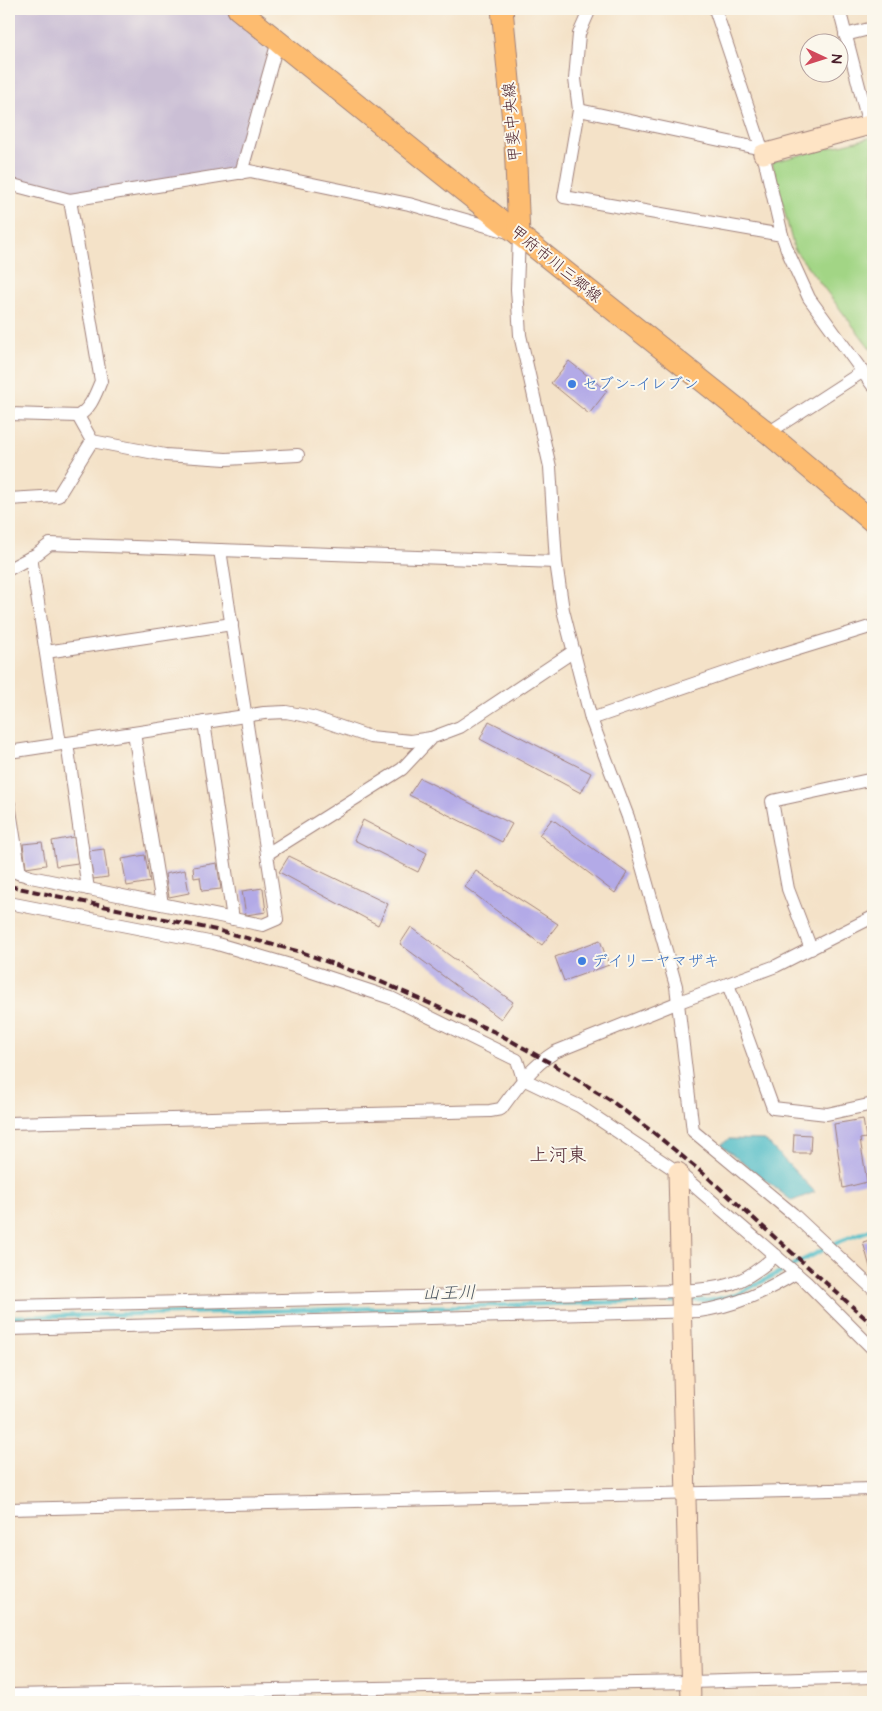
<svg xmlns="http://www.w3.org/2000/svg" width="882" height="1711" font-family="'Architects Daughter','Klee One',sans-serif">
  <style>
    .industrial { fill: #cbbfd5 }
    .green { fill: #a2d585; stroke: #767a58 }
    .water { fill: #4dbbc6; stroke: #4c6d78 }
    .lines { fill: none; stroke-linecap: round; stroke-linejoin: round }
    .stream { stroke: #4dbbc6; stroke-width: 4.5 }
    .building { fill: #b3aae7 }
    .street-casing { stroke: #9f807a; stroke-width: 14 }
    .secondary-casing { stroke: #9f807a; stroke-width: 21 }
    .primary-casing { stroke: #9f807a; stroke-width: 23 }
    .street { stroke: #fff; stroke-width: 12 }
    .secondary { stroke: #fee4c5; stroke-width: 19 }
    .primary { stroke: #fdbc6f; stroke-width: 21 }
    .rail { stroke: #4a1f2b; stroke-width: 4; stroke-dasharray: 8 4; stroke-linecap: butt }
    .shop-dot { fill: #3f7fe0; stroke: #fbf7ec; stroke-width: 2 }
    .labels { text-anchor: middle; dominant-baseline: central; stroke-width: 4; stroke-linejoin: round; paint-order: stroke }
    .street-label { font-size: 16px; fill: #4a1f2b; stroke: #fbf7ec }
    .shop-label { font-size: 16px; fill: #366cbe; stroke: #fbf7ec; text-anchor: start }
    .water-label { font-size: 18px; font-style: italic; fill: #4b5661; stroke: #fbf7ec }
    .quarter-label { font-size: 19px; fill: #4a1f2b; stroke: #fbf7ec }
  </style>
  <rect width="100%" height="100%" fill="#fbf7ec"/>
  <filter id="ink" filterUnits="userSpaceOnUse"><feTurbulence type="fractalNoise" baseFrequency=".02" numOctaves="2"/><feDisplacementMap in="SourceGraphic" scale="10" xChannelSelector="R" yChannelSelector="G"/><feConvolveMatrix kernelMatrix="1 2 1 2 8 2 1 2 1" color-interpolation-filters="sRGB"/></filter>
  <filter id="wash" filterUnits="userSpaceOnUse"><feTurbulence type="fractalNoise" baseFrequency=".0096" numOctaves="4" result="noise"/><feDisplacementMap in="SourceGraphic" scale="20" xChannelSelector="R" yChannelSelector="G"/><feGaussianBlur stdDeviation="1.12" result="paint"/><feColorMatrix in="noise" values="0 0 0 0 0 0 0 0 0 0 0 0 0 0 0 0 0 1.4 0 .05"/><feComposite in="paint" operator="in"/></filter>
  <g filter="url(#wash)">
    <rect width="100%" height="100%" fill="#f4e2c8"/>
    <polygon class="industrial" points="9,9 238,9 278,41 241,173 70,200 9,184"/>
    <polygon class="green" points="873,137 873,352 794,249 772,162"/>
    <polygon class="water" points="729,1139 765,1140 815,1192 792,1201 721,1145"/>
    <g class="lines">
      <g class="stream">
        <polyline points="686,1301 712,1300 736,1295 840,1241 873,1229"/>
        <polyline points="9,1317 675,1301"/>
      </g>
    </g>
    <g id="blocks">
      <g class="building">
        <polygon points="569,361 607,391 589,414 551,383"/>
        <polygon points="489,721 591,773 581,793 480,739"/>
        <polygon points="420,778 512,824 502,842 409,795"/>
        <polygon points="552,819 627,873 615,893 539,835"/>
        <polygon points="363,820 427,853 418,872 354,840"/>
        <polygon points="74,837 78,863 56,866 52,841"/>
        <polygon points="42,842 46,865 26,868 23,844"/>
        <polygon points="104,849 108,877 93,879 89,851"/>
        <polygon points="145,855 150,882 127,886 122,859"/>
        <polygon points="289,856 388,904 378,925 279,872"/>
        <polygon points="217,863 221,889 202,891 200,877 194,878 193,867"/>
        <polygon points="185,870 189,893 169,897 165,874"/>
        <polygon points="476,871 558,924 542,945 465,887"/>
        <polygon points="263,888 266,912 246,915 242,891"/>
        <polygon points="411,927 513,1002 501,1019 400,944"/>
        <polygon points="600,940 609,965 564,981 555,957"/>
        <polygon points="863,1119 866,1138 860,1139 867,1182 843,1188 834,1124"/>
        <polygon points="794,1134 811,1135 810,1153 793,1153"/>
        <polygon points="873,1239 873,1278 863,1242"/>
      </g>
    </g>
  </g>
  <g filter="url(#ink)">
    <use href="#blocks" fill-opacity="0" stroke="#9f807a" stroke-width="1"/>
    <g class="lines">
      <g class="street-casing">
        <g id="street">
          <polyline points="590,9 579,34 575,79 579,110 564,197 782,235"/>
          <polyline points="715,9 762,149 782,235 788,252 809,298 873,386"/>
          <polyline points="839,9 869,125"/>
          <polyline points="845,35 873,28"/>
          <polyline points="579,110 762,149"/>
          <polyline points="241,173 278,41"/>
          <polyline points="9,184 70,200 250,171 409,204 519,235 517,289 520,335 550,467 556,562 563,610 591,719 628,817 676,986 693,1131 793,1214 873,1289"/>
          <path d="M9,414l69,2c13,-8 17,-21 23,-35l-31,-181"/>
          <polyline points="78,416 92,441"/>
          <polyline points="768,433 862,372"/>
          <polyline points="9,499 58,496 92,441 165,455 226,459 298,455"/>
          <polyline points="31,557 60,744"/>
          <polyline points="9,569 37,554 50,544 556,562"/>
          <polyline points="46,652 232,624"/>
          <polyline points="591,719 769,658 873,626"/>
          <polyline points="204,722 233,919"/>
          <polyline points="134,733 162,904"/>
          <polyline points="67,743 88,889"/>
          <polyline points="9,752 264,713 286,712 312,717 370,737 411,741 431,738 460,727 574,651"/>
          <polyline points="9,804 20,874"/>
          <polyline points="267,854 402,769 431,738"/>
          <polyline points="9,870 31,877 263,925 277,919 220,550"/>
          <polyline points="9,903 214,943 297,967 391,998 517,1060 523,1079 579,1106 678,1172 806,1282 873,1349"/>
          <polyline points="811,949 788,889 772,801 873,779"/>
          <polyline points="728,984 773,1108 827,1114 873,1104"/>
          <path d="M9,1123l481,-12 11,-2c16,-22 31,-43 54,-57l124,-50 97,-36 97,-49"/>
          <path d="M9,1306l672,-15c44,-3 61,-5 95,-36"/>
          <path d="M9,1329l690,-18c36,-5 66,-19 97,-38"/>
          <polyline points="9,1509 873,1489"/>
          <polyline points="9,1695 691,1682 873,1677"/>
        </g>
      </g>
      <g class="secondary-casing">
        <g id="secondary">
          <polyline points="763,154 873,124"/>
          <polyline points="678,1172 691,1702"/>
        </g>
      </g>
      <g class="primary-casing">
        <g id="primary">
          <polyline points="238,9 440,172 768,433 873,522"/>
          <polyline points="502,9 515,142 519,235"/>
        </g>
      </g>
      <use href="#street" class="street"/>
      <use href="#secondary" class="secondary"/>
      <use href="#primary" class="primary"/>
      <polyline class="rail" points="9,886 216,930 301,952 379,981 497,1033 554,1065 610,1100 654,1133 705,1175 873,1325"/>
    </g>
  </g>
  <g class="shop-dot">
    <circle cx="572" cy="384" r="5"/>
    <circle cx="582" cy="961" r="5"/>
  </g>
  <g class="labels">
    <g class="street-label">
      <text transform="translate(512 122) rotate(-95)">甲斐中央線</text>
      <text transform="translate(556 264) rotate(39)">甲府市川三郷線</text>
    </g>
    <g class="shop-label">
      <text x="582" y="384">セブン-イレブン</text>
      <text x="592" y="961">デイリーヤマザキ</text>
    </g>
    <g class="water-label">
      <text transform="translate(449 1293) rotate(-1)">山王川</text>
    </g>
    <g class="quarter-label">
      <text x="558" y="1155">上河東</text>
    </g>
  </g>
  <rect width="882" height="1711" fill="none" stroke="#fbf7ec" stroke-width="30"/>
  <g transform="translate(824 58) rotate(94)"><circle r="24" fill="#fbf7ec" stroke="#b4a19f"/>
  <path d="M0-4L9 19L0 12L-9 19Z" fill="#d1495b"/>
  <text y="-8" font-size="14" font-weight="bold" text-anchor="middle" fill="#4a1f2b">N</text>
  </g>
</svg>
